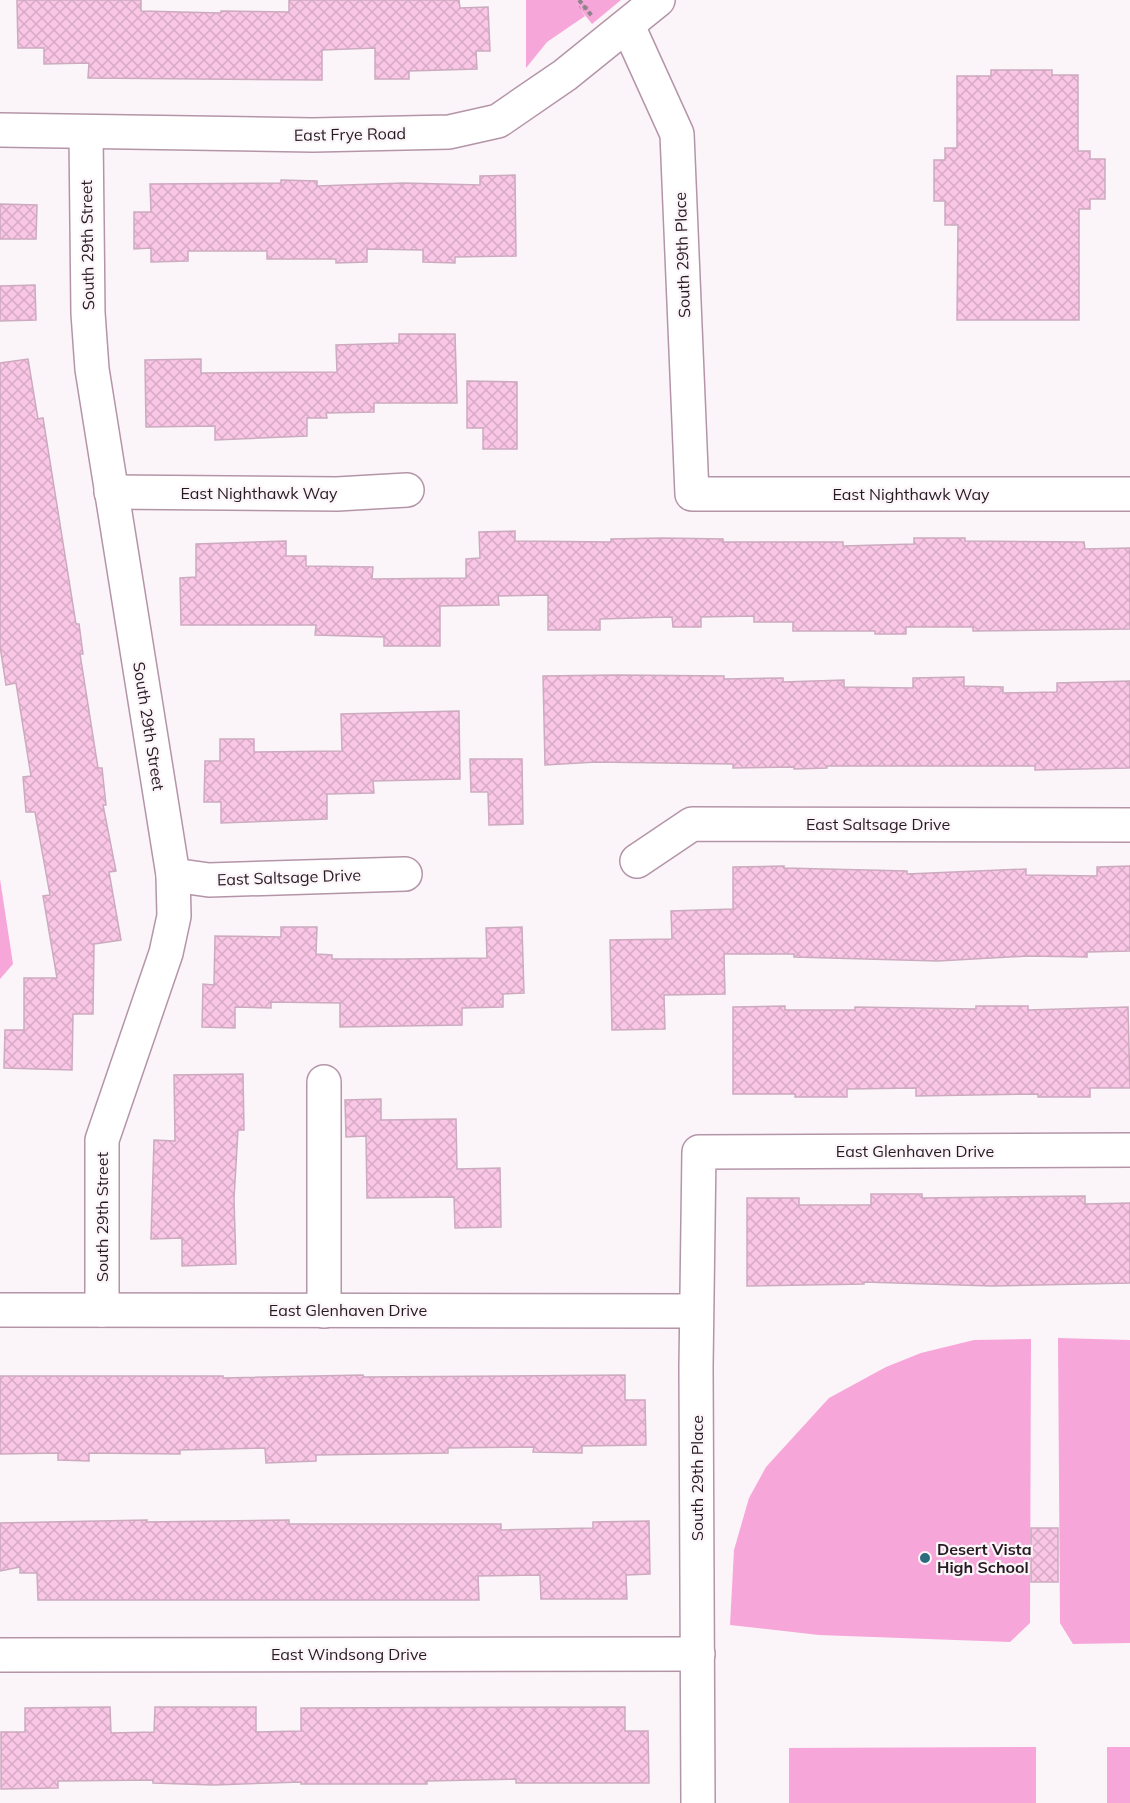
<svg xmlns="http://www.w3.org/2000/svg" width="1130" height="1803" font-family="Mulish,sans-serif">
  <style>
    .grass { fill: #f7a6d9 }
    .park { fill: url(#park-tufts) }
    .building { fill: url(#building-cross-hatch); stroke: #ccabbf; stroke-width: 1.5 }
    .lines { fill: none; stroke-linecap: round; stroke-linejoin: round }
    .minor-casing { stroke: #b495a8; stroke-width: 36 }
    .path { stroke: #8d8489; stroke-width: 4; stroke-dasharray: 4.5 3; stroke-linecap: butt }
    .minor { stroke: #fff; stroke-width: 33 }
    .poi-dot { fill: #2b6c7f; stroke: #fbf4f8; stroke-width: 2 }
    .labels { text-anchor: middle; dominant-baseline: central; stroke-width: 4.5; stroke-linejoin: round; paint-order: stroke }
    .street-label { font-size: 16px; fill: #261a21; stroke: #fbf4f8 }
    .poi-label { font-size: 16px; font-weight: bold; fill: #261a21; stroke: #fbf4f8; text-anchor: start }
  </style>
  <defs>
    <pattern id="park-tufts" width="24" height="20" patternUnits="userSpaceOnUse" patternTransform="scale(1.5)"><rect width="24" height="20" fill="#f7a6d9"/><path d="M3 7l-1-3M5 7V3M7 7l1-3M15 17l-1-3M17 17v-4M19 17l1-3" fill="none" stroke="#d48eba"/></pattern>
    <pattern id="building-cross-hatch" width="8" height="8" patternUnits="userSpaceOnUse" patternTransform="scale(1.5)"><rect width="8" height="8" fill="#fac6e6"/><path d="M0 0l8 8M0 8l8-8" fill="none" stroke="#d6aac5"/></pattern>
  </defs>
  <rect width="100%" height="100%" fill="#fbf4f8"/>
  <g class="grass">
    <polygon points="526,0 574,0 585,16 547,42 526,68"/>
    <polygon points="0,879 13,964 0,979"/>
    <polygon points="1058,1338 1130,1340 1130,1643 1073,1644 1060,1623"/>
    <polygon points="1031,1339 1030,1623 1010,1642 819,1635 730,1625 734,1550 749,1498 766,1467 829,1398 886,1367 921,1353 974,1340"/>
    <polygon points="1036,1747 1036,1803 789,1803 789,1748"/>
    <rect x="1107" y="1747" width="23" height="56"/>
  </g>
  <polygon class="park" points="573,0 621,0 592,24"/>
  <g class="building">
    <polygon points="17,0 141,0 141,11 221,13 221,11 289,12 289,0 459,0 460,8 488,7 490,51 476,51 477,69 409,71 409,79 375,79 375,48 322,50 322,80 88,78 89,63 44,64 44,48 18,48"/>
    <polygon points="991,70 1052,70 1052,75 1078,75 1078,151 1090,151 1090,159 1105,159 1105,199 1090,199 1090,209 1079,209 1079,320 957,320 958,225 945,225 945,201 934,201 934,160 945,160 945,148 957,148 957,76 991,76"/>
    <polygon points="515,175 516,256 455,257 455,263 423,262 423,250 367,249 367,262 336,263 336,259 267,259 267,251 188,251 188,261 151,262 151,248 134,249 134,212 151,212 150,184 281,183 281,180 317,181 317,186 404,183 480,185 480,176"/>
    <polygon points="0,204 37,205 36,239 0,239"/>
    <polygon points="35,285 36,320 0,321 0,286"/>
    <polygon points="399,334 455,334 457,403 374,403 374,412 326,413 327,418 307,418 307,436 215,440 215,426 146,427 145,360 201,359 201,373 337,372 336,345 399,343"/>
    <polygon points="28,359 38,419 43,418 76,624 79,624 83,654 80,654 98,768 102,768 106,805 103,805 116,871 109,872 121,940 94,944 93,1014 73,1014 72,1070 4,1068 5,1030 24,1030 24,978 57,978 43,896 50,895 35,812 26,812 23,777 31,776 16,683 6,685 0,646 0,363"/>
    <polygon points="467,381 517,382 517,449 483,449 483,428 467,428"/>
    <polygon points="515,531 515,541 611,542 611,539 662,538 723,539 723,542 843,542 843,546 914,544 914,538 965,538 965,541 1084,542 1085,549 1130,548 1130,629 973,631 973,627 906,627 906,634 875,634 875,631 793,631 793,622 754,622 754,616 701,617 701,627 673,627 672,617 600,619 600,630 548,630 548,595 498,596 499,605 440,606 440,646 384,646 384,637 315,635 316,625 181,625 180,578 196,577 196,544 286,541 286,556 306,556 306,566 373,567 372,579 466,578 466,559 480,558 479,532"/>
    <polygon points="616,675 724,676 724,679 783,678 783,682 844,680 844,687 913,688 913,678 964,677 964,686 1003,687 1003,693 1057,692 1057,683 1130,681 1130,768 1035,770 1035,766 827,766 827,768 794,769 794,767 733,768 733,764 596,762 545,765 543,676"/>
    <polygon points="459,711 460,779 373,781 374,793 327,794 327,819 221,823 221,802 204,802 205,761 220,761 220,739 254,739 254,752 342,751 341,714"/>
    <polygon points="470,759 522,759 523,824 489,825 488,792 471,792"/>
    <polygon points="784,866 784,868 907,871 907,874 1026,869 1026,875 1097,876 1097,867 1130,866 1130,951 1087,952 1087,957 1028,956 938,961 794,957 794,954 724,954 725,994 664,995 665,1029 612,1030 610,940 672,939 671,911 733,909 733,867"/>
    <polygon points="281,927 317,927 316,954 332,955 332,959 402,959 487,958 486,928 522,927 524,993 503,994 503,1007 462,1008 462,1025 340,1027 340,1003 271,1002 271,1008 235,1007 235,1028 202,1027 203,984 214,985 215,936 281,937"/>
    <polygon points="785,1006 785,1010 855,1010 855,1007 976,1009 976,1006 1028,1006 1028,1010 1128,1007 1130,1088 1090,1088 1090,1097 1038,1097 1038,1094 916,1096 916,1088 847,1089 847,1097 795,1097 795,1094 733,1094 733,1007"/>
    <polygon points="243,1074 244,1130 238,1130 234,1199 236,1264 182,1266 182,1238 151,1239 154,1140 175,1141 174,1075"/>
    <polygon points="381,1099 381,1120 456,1119 457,1169 500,1168 501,1227 455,1228 454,1197 367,1198 366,1136 346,1137 345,1100"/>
    <polygon points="871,1194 922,1194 922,1198 1085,1196 1085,1204 1130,1203 1130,1283 992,1286 864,1282 864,1284 747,1286 747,1198 799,1198 799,1205 871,1205"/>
    <polygon points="363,1375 364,1377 625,1375 625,1400 645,1400 646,1445 582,1446 582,1453 533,1452 534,1447 448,1448 448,1453 316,1455 316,1461 266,1463 265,1448 180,1450 180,1454 89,1453 89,1461 58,1460 58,1453 0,1454 0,1376 223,1376 223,1378"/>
    <polygon points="147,1520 147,1522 289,1520 289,1524 501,1524 501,1530 593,1528 593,1522 649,1521 650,1574 626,1575 627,1599 541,1599 540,1575 478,1576 479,1600 38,1600 37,1573 20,1573 20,1567 0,1571 0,1523"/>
    <rect x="1031" y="1528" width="27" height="54"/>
    <polygon points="110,1707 111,1733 154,1732 155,1707 256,1707 256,1732 301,1731 301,1708 625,1707 625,1731 648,1731 649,1783 516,1783 516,1779 427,1781 427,1784 301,1784 301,1782 214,1785 153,1783 153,1780 58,1781 58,1788 1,1789 1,1732 25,1732 25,1708"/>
  </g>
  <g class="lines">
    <g class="minor-casing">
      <g id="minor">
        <polyline points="628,26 677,134 692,494 1130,494"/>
        <polyline points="0,130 313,135 449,132 498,121 565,75 658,0"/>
        <polyline points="86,133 88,313 92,369 173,875 174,916 166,953 102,1140 102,1310"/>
        <polyline points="111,492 337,494 407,490"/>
        <polyline points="637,861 692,824 1130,825"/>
        <polyline points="173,875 209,880 405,874"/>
        <polyline points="0,1310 696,1311"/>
        <polyline points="324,1311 324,1082"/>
        <polyline points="0,1655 698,1654"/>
        <polyline points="698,1803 696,1367 699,1152 1130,1150"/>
      </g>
    </g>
    <polyline class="path" points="579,0 592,16"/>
    <use href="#minor" class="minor"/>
  </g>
  <circle class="poi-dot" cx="925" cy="1558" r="6"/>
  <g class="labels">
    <g class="street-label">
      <text transform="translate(350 134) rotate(-1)">East Frye Road</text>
      <text transform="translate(87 245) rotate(-91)">South 29th Street</text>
      <text transform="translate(682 255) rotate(-92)">South 29th Place</text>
      <text x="259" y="493">East Nighthawk Way</text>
      <text x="911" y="494">East Nighthawk Way</text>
      <text transform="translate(149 726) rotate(81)">South 29th Street</text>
      <text x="878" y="824">East Saltsage Drive</text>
      <text transform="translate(289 877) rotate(-2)">East Saltsage Drive</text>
      <text x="915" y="1151">East Glenhaven Drive</text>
      <text transform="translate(102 1217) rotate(-90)">South 29th Street</text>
      <text x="348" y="1310">East Glenhaven Drive</text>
      <text transform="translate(697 1478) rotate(-90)">South 29th Place</text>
      <text x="349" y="1654">East Windsong Drive</text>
    </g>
    <g class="poi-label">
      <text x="937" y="1549">Desert Vista<tspan x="937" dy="18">High School</tspan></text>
    </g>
  </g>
</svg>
